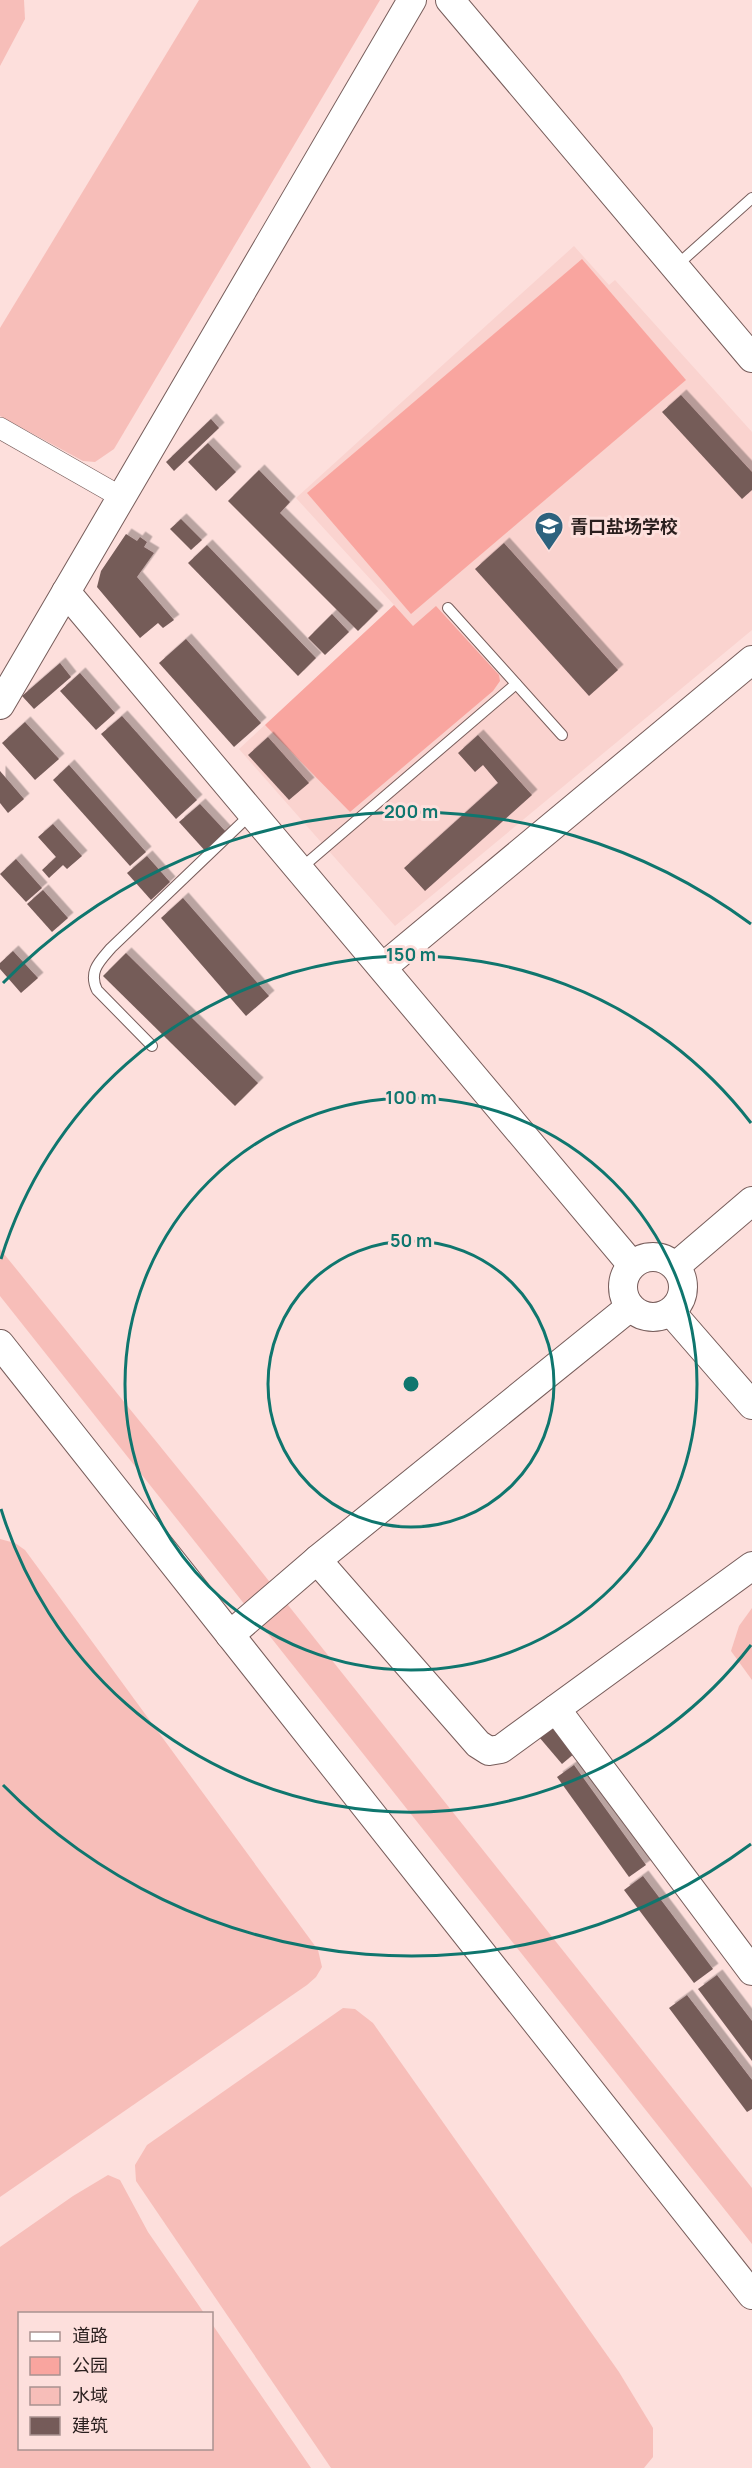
<svg xmlns="http://www.w3.org/2000/svg" width="752" height="2468" font-family="Manrope,'Noto Sans SC',sans-serif">
  <style>
    .built { fill: #fad3cf }
    .green { fill: #f9a59f }
    .water { fill: #f7beb9 }
    .building { fill: #755b59; filter: url(#shadow) }
    .lines { fill: none; stroke-linecap: round; stroke-linejoin: round }
    .lane-casing { stroke: #775d5b; stroke-width: 12 }
    .street-casing { stroke: #775d5b; stroke-width: 22 }
    .secondary-casing { stroke: #775d5b; stroke-width: 30 }
    .lane { stroke: #fff; stroke-width: 10 }
    .street { stroke: #fff; stroke-width: 21 }
    .secondary { stroke: #fff; stroke-width: 28 }
    .ring { fill: none; stroke: #0f766e; stroke-width: 3 }
    .labels { text-anchor: middle; dominant-baseline: central; stroke-width: 6; stroke-linejoin: round; paint-order: stroke }
    .poi-label { font-size: 18px; font-weight: bold; fill: #2a1f1e; stroke: #fddfdc; text-anchor: start }
    .centre { fill: #0f766e; stroke: #fddfdc; stroke-width: 3 }
    .ring-label { font-size: 18px; text-anchor: middle; font-weight: bold; fill: #0f766e; stroke: #fddfdc; stroke-width: 6; stroke-linejoin: round; paint-order: stroke }
  </style>
  <defs>
    <filter id="shadow"><feDropShadow dx="5.5" dy="-5.5" stdDeviation="0" flood-color="#0004"/></filter>
  </defs>
  <rect width="100%" height="100%" fill="#fddfdc"/>
  <polygon class="built" points="574,246 609,285 615,280 752,432 752,630 395,926 239,749 394,605 296,498"/>
  <g class="green">
    <polygon points="582,259 686,380 411,614 307,493"/>
    <polygon points="394,605 413,626 436,606 499,675 500,681 493,691 350,812 265,725"/>
  </g>
  <g class="water">
    <polygon points="0,0 24,0 25,19 0,66"/>
    <polygon points="199,0 380,0 114,449 95,462 83,461 0,416 0,328"/>
    <polygon points="0,1249 241,1546 752,2188 752,2244 0,1296"/>
    <polygon points="0,1539 15,1543 25,1550 318,1950 322,1967 316,1977 307,1985 0,2197"/>
    <polygon points="752,1608 752,1680 731,1651 739,1626"/>
    <polygon points="343,2008 355,2009 373,2023 619,2372 653,2428 653,2457 644,2468 331,2468 136,2181 135,2165 147,2145"/>
    <polygon points="108,2175 120,2180 148,2232 204,2313 20,2314 20,2448 212,2448 212,2324 311,2468 0,2468 0,2247 73,2196"/>
  </g>
  <g class="building">
    <polygon points="681,395 752,472 752,490 742,499 662,412"/>
    <polygon points="211,419 219,428 174,471 166,462"/>
    <polygon points="208,443 236,472 216,491 188,462"/>
    <polygon points="259,470 290,502 280,513 378,611 358,631 228,501"/>
    <polygon points="181,519 202,540 191,550 170,529"/>
    <polygon points="126,534 137,541 140,537 147,542 144,547 154,553 137,577 174,620 163,628 158,623 140,638 97,587 101,571"/>
    <polygon points="504,543 618,670 589,696 475,569"/>
    <polygon points="207,545 316,658 298,676 188,563"/>
    <polygon points="332,614 349,632 325,655 308,638"/>
    <polygon points="186,639 261,723 234,747 159,663"/>
    <polygon points="60,663 71,677 34,709 22,696"/>
    <polygon points="80,673 115,713 96,730 60,691"/>
    <polygon points="122,716 197,800 176,819 101,734"/>
    <polygon points="25,722 59,759 35,780 2,743"/>
    <polygon points="478,735 532,795 425,891 404,868 498,783 483,765 475,772 458,753"/>
    <polygon points="268,737 309,783 289,800 248,755"/>
    <polygon points="69,765 146,852 130,866 53,780"/>
    <polygon points="0,771 24,799 8,813 0,803"/>
    <polygon points="200,804 228,834 207,853 179,822"/>
    <polygon points="53,824 82,856 67,869 63,865 49,878 42,870 56,857 38,837"/>
    <polygon points="147,856 170,882 151,900 127,873"/>
    <polygon points="16,859 42,888 26,902 0,874"/>
    <polygon points="43,890 68,918 52,932 27,904"/>
    <polygon points="183,898 269,996 246,1016 161,918"/>
    <polygon points="13,951 38,978 21,993 0,969 0,963"/>
    <polygon points="126,953 258,1083 235,1106 103,976"/>
    <polygon points="551,1726 575,1753 562,1764 539,1737"/>
    <polygon points="574,1765 646,1865 629,1877 557,1777"/>
    <polygon points="643,1876 713,1969 694,1983 624,1890"/>
    <polygon points="717,1975 752,2021 752,2061 698,1989"/>
    <polygon points="687,1995 752,2080 752,2109 747,2112 669,2008"/>
  </g>
  <g class="lines">
    <g class="lane-casing">
      <g id="lane">
        <polyline points="676,266 752,198"/>
        <polyline points="448,608 562,735"/>
        <polyline points="300,869 516,684"/>
        <path d="M152,1046l-55,-56c-9,-19 3,-29 14,-42l141,-135"/>
      </g>
    </g>
    <g class="street-casing">
      <polyline id="street" points="0,428 121,497"/>
    </g>
    <g class="secondary-casing">
      <g id="secondary">
        <polyline points="450,0 752,358"/>
        <polyline points="66,592 632,1265"/>
        <polyline points="0,705 412,0"/>
        <polyline points="383,967 752,660"/>
        <circle cx="653" cy="1287" r="30"/>
        <polyline points="676,1266 752,1201"/>
        <polyline points="671,1312 752,1405"/>
        <polyline points="0,1344 752,2295"/>
        <polyline points="317,1560 478,1744 489,1751 501,1749 752,1566"/>
        <polyline points="230,1635 317,1560 630,1307"/>
        <polyline points="556,1709 752,1971"/>
      </g>
    </g>
    <use href="#lane" class="lane"/>
    <use href="#street" class="street"/>
    <use href="#secondary" class="secondary"/>
  </g>
  <g class="ring">
    <circle cx="411" cy="1384" r="143"/>
    <circle cx="411" cy="1384" r="286"/>
    <path d="M751 1645A429 429 0 0 1 1 1509M1 1259A429 429 0 0 1 751 1123"/>
    <path d="M751 1844A572 572 0 0 1 3 1785M3 983A572 572 0 0 1 751 924"/>
  </g>
  <defs>
    <g id="school-pin" transform="scale(1.5)"><path d="M0 17L-7.5 6A9.5 9.5 0 1 1 7.5 6Z" fill="#2d627e" stroke="#fddfdc"/><path d="M0-5L7-2L0 1L-7-2ZM-4 1L0 2.5L4 1V4Q0 6-4 4Z" fill="#fff"/></g>
  </defs>
  <g fill-rule="evenodd">
    <use href="#school-pin" x="549" y="526"/>
  </g>
  <g class="labels">
    <g class="poi-label">
      <text x="570" y="526">青口盐场学校</text>
    </g>
  </g>
  <circle cx="411" cy="1384" r="9" class="centre"/>
  <g class="ring-label">
    <text x="411" y="818">200 m</text>
    <text x="411" y="961">150 m</text>
    <text x="411" y="1104">100 m</text>
    <text x="411" y="1247">50 m</text>
  </g>
  <rect x="18" y="2312" width="195" height="138" fill="#fddfdc" stroke="#a99290" stroke-width="1.5"/>
  <rect x="30" y="2332" width="30" height="9" fill="#ffffff" stroke="#a99290" stroke-width="1.5"/>
  <text x="72" y="2342" font-size="18" fill="#2a1f1e">道路</text>
  <rect x="30" y="2357" width="30" height="18" fill="#f9a59f" stroke="#a99290" stroke-width="1.5"/>
  <text x="72" y="2372" font-size="18" fill="#2a1f1e">公园</text>
  <rect x="30" y="2387" width="30" height="18" fill="#f7beb9" stroke="#a99290" stroke-width="1.5"/>
  <text x="72" y="2402" font-size="18" fill="#2a1f1e">水域</text>
  <rect x="30" y="2417" width="30" height="18" fill="#755b59" stroke="#a99290" stroke-width="1.5"/>
  <text x="72" y="2432" font-size="18" fill="#2a1f1e">建筑</text>
</svg>
